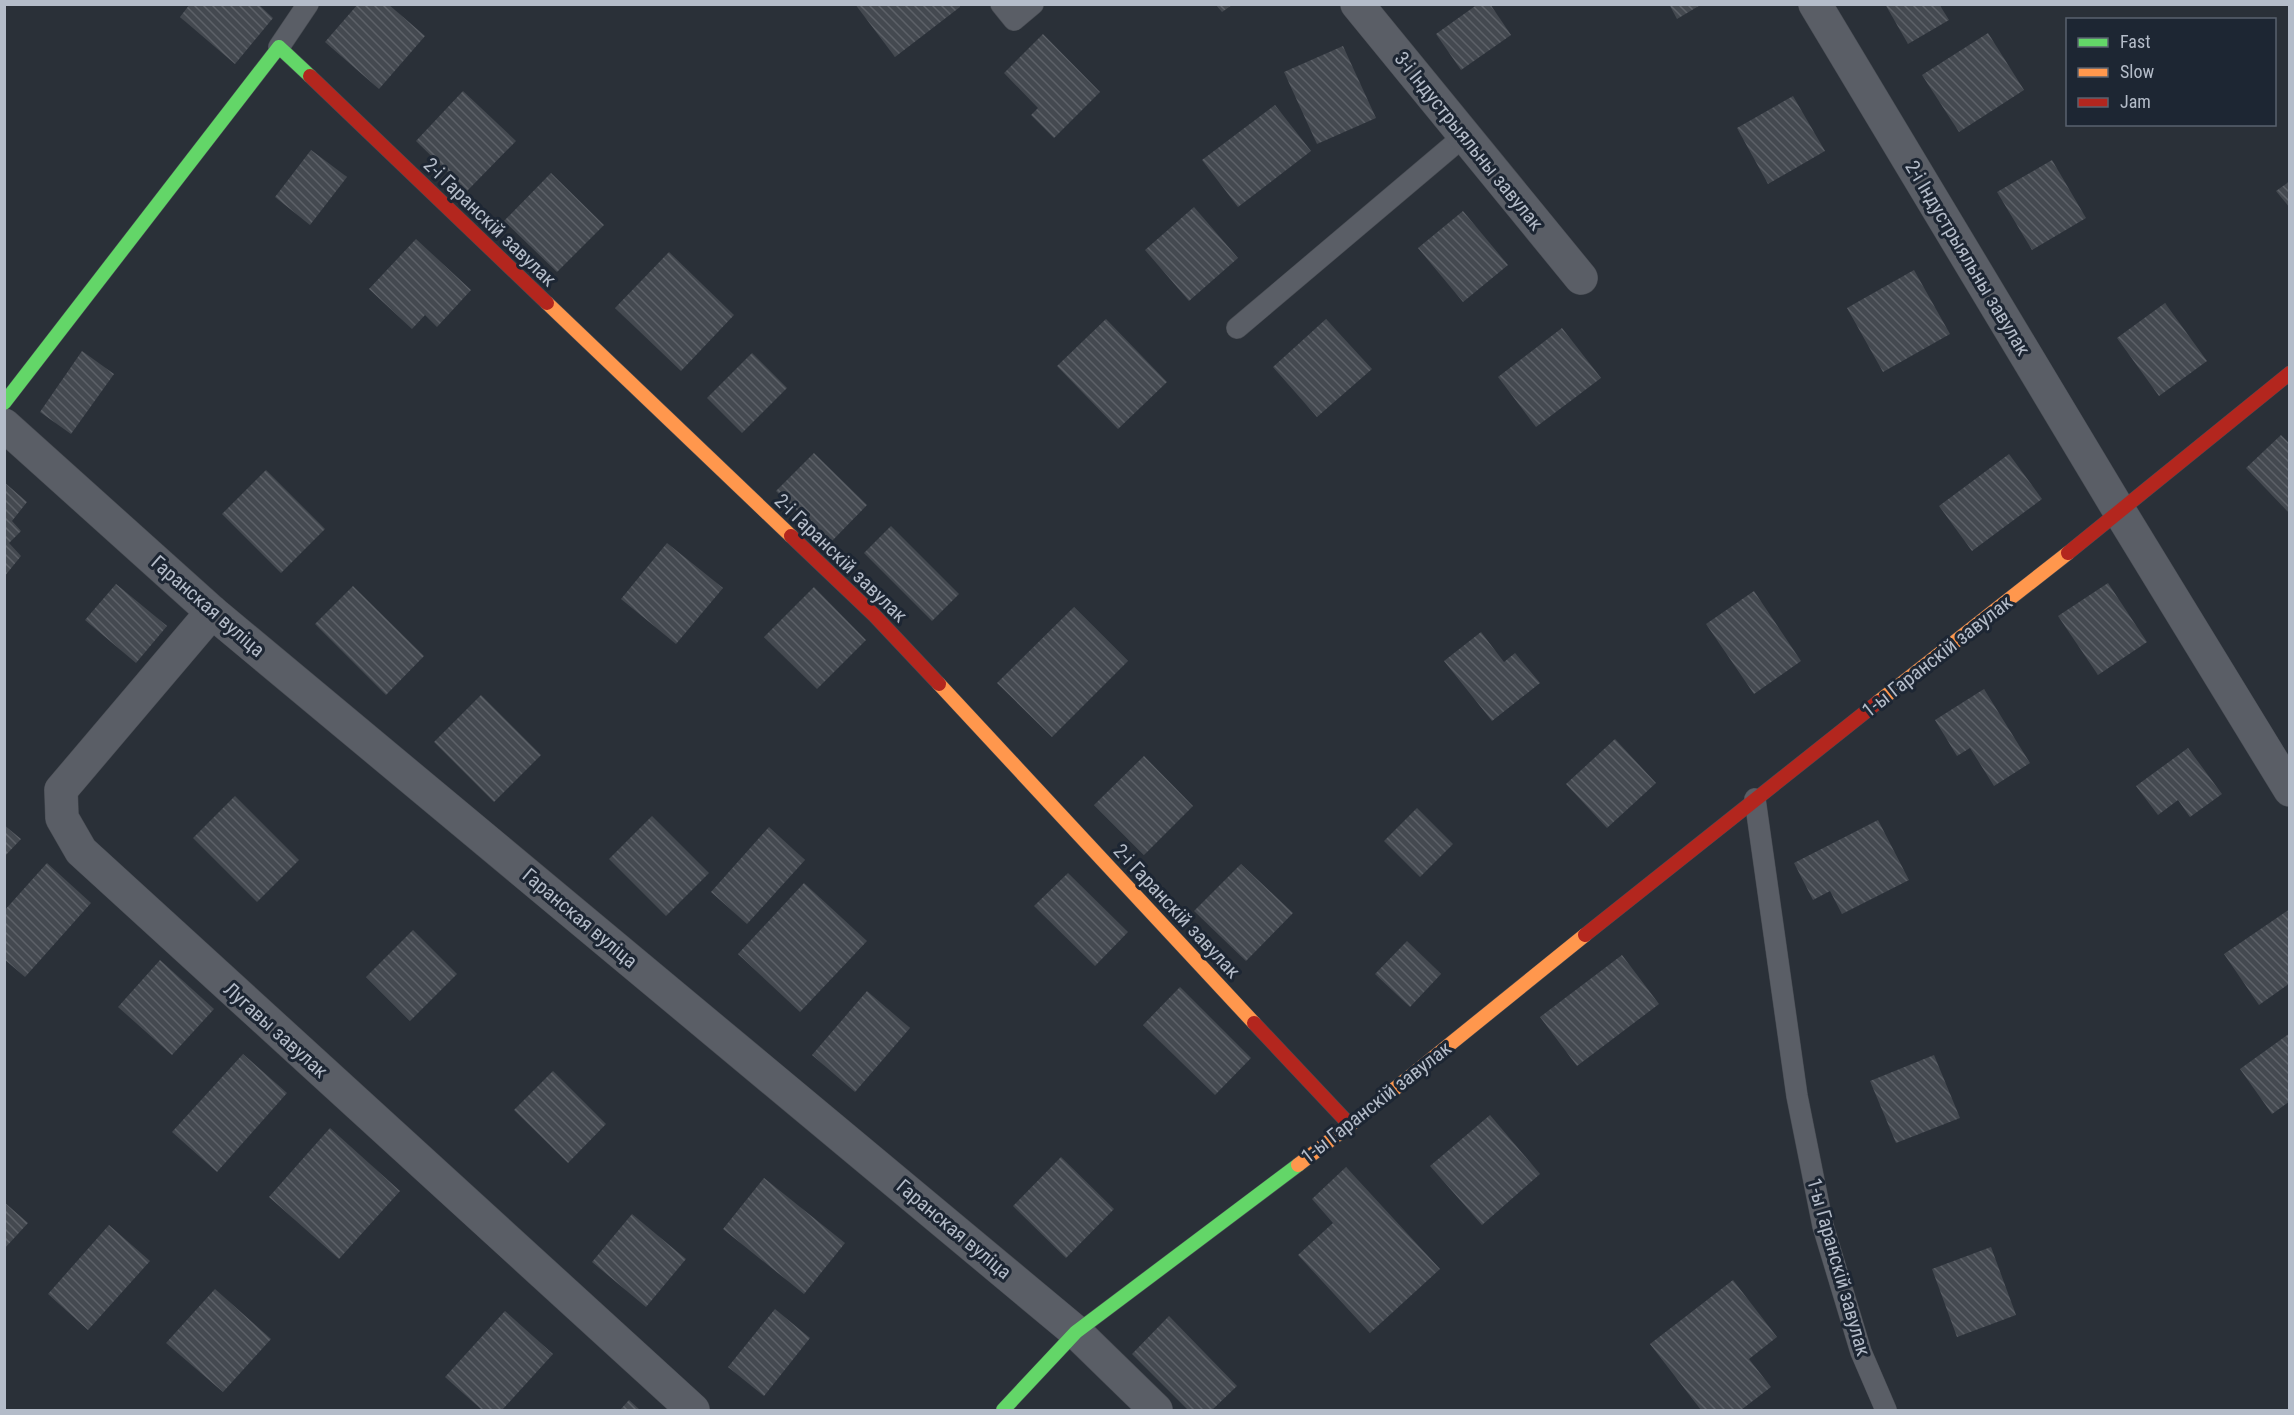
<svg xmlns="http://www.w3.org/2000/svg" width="2294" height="1415" font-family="'Roboto Condensed',sans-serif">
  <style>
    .building { fill: url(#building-back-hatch) }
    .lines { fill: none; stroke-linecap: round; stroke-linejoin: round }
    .lane-casing { stroke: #484c53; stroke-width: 22 }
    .street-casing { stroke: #484c53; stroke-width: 34 }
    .fast-casing { stroke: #484c53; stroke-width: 15 }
    .slow-casing { stroke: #484c53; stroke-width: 15 }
    .jam-casing { stroke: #484c53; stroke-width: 15 }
    .lane { stroke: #5a5e66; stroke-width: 21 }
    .street { stroke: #5a5e66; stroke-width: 33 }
    .fast { stroke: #63d668; stroke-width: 14 }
    .slow { stroke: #ff974d; stroke-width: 14 }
    .jam { stroke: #b3261e; stroke-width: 14 }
    .labels { text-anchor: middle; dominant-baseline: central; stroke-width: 6; stroke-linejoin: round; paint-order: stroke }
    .street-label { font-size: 20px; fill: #b4bcc9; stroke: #1d2633 }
  </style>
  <defs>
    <pattern id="building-back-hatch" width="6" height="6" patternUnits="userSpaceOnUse" patternTransform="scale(1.5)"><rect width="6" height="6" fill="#444950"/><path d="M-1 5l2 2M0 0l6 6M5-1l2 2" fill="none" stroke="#5d6168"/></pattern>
  </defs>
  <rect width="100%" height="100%" fill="#2a3038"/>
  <g class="building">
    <polygon points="190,4 258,4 273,18 235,64 180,17"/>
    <polygon points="358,4 388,4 425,36 379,89 325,42"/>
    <polygon points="855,4 958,4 960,7 895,57"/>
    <polygon points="1478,4 1490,4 1511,35 1461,70 1436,34"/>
    <polygon points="1669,4 1702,4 1677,19"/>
    <polygon points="1885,4 1939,4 1949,20 1908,44"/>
    <polygon points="1216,5 1232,5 1222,12"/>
    <polygon points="1988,33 2024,90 1959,132 1922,75"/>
    <polygon points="1043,34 1100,92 1054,138 1031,115 1038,108 1004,73"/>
    <polygon points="1343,46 1376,118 1317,144 1284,72"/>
    <polygon points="463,91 516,141 467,191 416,141"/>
    <polygon points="1793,96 1825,151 1768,184 1737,128"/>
    <polygon points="1275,105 1311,151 1238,207 1202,160"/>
    <polygon points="311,150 347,177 310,225 275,197"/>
    <polygon points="2052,160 2086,218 2032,250 1997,192"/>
    <polygon points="551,173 604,225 557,272 504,221"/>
    <polygon points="2290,181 2290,208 2276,191"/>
    <polygon points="1194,207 1238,258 1189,301 1145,250"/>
    <polygon points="1463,211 1508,265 1463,302 1418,248"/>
    <polygon points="416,239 471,290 437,327 425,315 412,329 369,289"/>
    <polygon points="669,252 734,315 681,371 615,308"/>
    <polygon points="1914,270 1950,334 1883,372 1847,308"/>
    <polygon points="2165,303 2207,361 2159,396 2117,338"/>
    <polygon points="1106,319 1167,382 1118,429 1057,366"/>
    <polygon points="1326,319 1372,369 1317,417 1273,367"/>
    <polygon points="1562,328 1601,378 1536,427 1498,377"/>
    <polygon points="82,351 114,374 71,434 40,412"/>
    <polygon points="752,353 787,388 742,433 707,398"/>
    <polygon points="2281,435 2290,444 2290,514 2246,468"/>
    <polygon points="814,453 867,505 830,543 776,491"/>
    <polygon points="2009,454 2042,499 1972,551 1939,506"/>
    <polygon points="266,470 325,529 281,573 222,514"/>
    <polygon points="4,482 27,502 12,521 21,531 9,543 21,556 4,577"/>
    <polygon points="891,526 959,594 932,621 864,553"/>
    <polygon points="667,543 723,588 676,644 621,599"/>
    <polygon points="2108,583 2147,642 2098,675 2058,616"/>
    <polygon points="116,584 167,626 136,663 85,620"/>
    <polygon points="353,586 424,656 386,695 315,624"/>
    <polygon points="814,587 866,640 817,689 764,637"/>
    <polygon points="1754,591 1801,661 1754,694 1706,624"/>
    <polygon points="1074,607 1128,661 1052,737 997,683"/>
    <polygon points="1481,632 1504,662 1515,653 1540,683 1492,721 1444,661"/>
    <polygon points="1984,689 2030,763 1994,786 1970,748 1957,756 1935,720"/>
    <polygon points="481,695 541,755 494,802 434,742"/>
    <polygon points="1615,739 1656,783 1607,828 1566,784"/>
    <polygon points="2188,748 2222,794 2190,817 2178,800 2158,815 2136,786"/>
    <polygon points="1144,756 1193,806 1144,855 1094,805"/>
    <polygon points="235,796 299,860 257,902 193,838"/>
    <polygon points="1417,808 1453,844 1420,877 1384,841"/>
    <polygon points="652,816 709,873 666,916 609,859"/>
    <polygon points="1878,820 1909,880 1842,914 1830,891 1813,900 1794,863"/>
    <polygon points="4,825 21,839 4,857"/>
    <polygon points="769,827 805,860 747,924 711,892"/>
    <polygon points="47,863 91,903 25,977 4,959 4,911"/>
    <polygon points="1241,864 1293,913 1246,961 1194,911"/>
    <polygon points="1068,873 1128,932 1095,966 1034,906"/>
    <polygon points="804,883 867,941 800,1012 738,954"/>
    <polygon points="2290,909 2290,983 2259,1005 2224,954"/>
    <polygon points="413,930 457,974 410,1021 366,977"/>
    <polygon points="1407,941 1441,974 1410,1007 1375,974"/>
    <polygon points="1622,955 1659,1004 1577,1066 1540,1017"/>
    <polygon points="160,960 214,1009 172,1055 118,1007"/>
    <polygon points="1180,987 1251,1058 1215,1095 1143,1025"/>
    <polygon points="867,991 910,1028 855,1092 812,1055"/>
    <polygon points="2290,1033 2290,1101 2272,1114 2240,1069"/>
    <polygon points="243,1054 287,1093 217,1172 172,1132"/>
    <polygon points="1934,1055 1960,1118 1896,1143 1870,1081"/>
    <polygon points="553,1071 606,1124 568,1163 514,1110"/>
    <polygon points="1490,1115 1540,1174 1482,1225 1430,1166"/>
    <polygon points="330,1128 400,1191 339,1259 269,1197"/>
    <polygon points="1061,1157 1114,1209 1066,1258 1013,1206"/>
    <polygon points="1346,1167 1440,1269 1370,1333 1298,1255 1333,1223 1312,1199"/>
    <polygon points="764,1178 845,1243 804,1294 723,1229"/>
    <polygon points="4,1202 28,1223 4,1249"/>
    <polygon points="632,1214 686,1259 646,1307 592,1262"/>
    <polygon points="109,1225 150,1261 88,1330 48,1294"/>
    <polygon points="1991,1247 2016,1315 1957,1337 1932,1269"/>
    <polygon points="1733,1280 1777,1337 1749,1359 1771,1387 1741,1410 1701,1410 1650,1344"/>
    <polygon points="215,1289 271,1339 223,1392 166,1343"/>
    <polygon points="775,1309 810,1338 764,1396 728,1367"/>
    <polygon points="505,1311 553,1354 502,1410 482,1410 445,1377"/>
    <polygon points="1169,1316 1237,1386 1212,1410 1188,1410 1132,1354"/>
    <polygon points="629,1400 640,1410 620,1410"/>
  </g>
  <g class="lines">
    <g class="lane-casing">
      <g id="lane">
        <polyline points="1001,4 1014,20 1033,4"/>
        <polyline points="279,47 308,4"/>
        <polyline points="1237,328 1464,136"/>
        <polyline points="1755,799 1797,1096 1823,1226 1861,1352 1886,1410"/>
      </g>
    </g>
    <g class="street-casing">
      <g id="street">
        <polyline points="1357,4 1581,278"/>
        <polyline points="1815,4 2120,512 2290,790"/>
        <polyline points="4,425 212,612 1076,1332 1156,1410"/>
        <polyline points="212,612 61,790 62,818 81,851 693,1410"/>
      </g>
    </g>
    <g class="fast-casing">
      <g id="fast">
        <polyline points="4,403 279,47 310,76"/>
        <polyline points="1003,1410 1076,1332 1298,1165"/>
      </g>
    </g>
    <g class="slow-casing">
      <g id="slow">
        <polyline points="547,303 791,536"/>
        <polyline points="939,684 1254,1023"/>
        <polyline points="1878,702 2068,553"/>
        <polyline points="1298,1165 1350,1125 1585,935"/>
      </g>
    </g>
    <g class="jam-casing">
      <g id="jam">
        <polyline points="310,76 547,303"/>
        <polyline points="791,536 875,616 939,684"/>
        <polyline points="2068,553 2290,373"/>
        <polyline points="1585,935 1878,702"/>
        <polyline points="1254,1023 1350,1125"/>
      </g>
    </g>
    <use href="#lane" class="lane"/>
    <use href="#street" class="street"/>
    <use href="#fast" class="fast"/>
    <use href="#slow" class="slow"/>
    <use href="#jam" class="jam"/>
  </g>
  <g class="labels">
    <g class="street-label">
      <text transform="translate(1469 141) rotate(51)">3-і Індустрыяльны завулак</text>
      <text transform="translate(490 222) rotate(44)">2-і Гаранскій завулак</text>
      <text transform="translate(1968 258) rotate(59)">2-і Індустрыяльны завулак</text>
      <text transform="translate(841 558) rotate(44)">2-і Гаранскій завулак</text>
      <text transform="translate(208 606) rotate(41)">Гаранская вуліца</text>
      <text transform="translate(1937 656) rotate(-38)">1-ы Гаранскій завулак</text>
      <text transform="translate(1177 911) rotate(47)">2-і Гаранскій завулак</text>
      <text transform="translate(580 918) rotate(40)">Гаранская вуліца</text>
      <text transform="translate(276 1030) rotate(42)">Лугавы завулак</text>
      <text transform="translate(1376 1102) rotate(-38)">1-ы Гаранскій завулак</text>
      <text transform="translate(954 1229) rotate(40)">Гаранская вуліца</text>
      <text transform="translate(1839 1267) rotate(74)">1-ы Гаранскій завулак</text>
    </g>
  </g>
  <rect width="2294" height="1415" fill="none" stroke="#b4bcc9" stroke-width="12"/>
  <rect x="2066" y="18" width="210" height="108" fill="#1d2633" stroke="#59626f" stroke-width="1.5"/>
  <rect x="2078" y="38" width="30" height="9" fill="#63d668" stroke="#59626f" stroke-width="1.5"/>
  <text x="2120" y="48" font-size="18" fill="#b4bcc9">Fast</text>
  <rect x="2078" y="68" width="30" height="9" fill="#ff974d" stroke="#59626f" stroke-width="1.5"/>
  <text x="2120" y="78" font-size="18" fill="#b4bcc9">Slow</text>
  <rect x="2078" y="98" width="30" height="9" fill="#b3261e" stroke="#59626f" stroke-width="1.5"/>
  <text x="2120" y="108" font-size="18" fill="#b4bcc9">Jam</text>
</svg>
